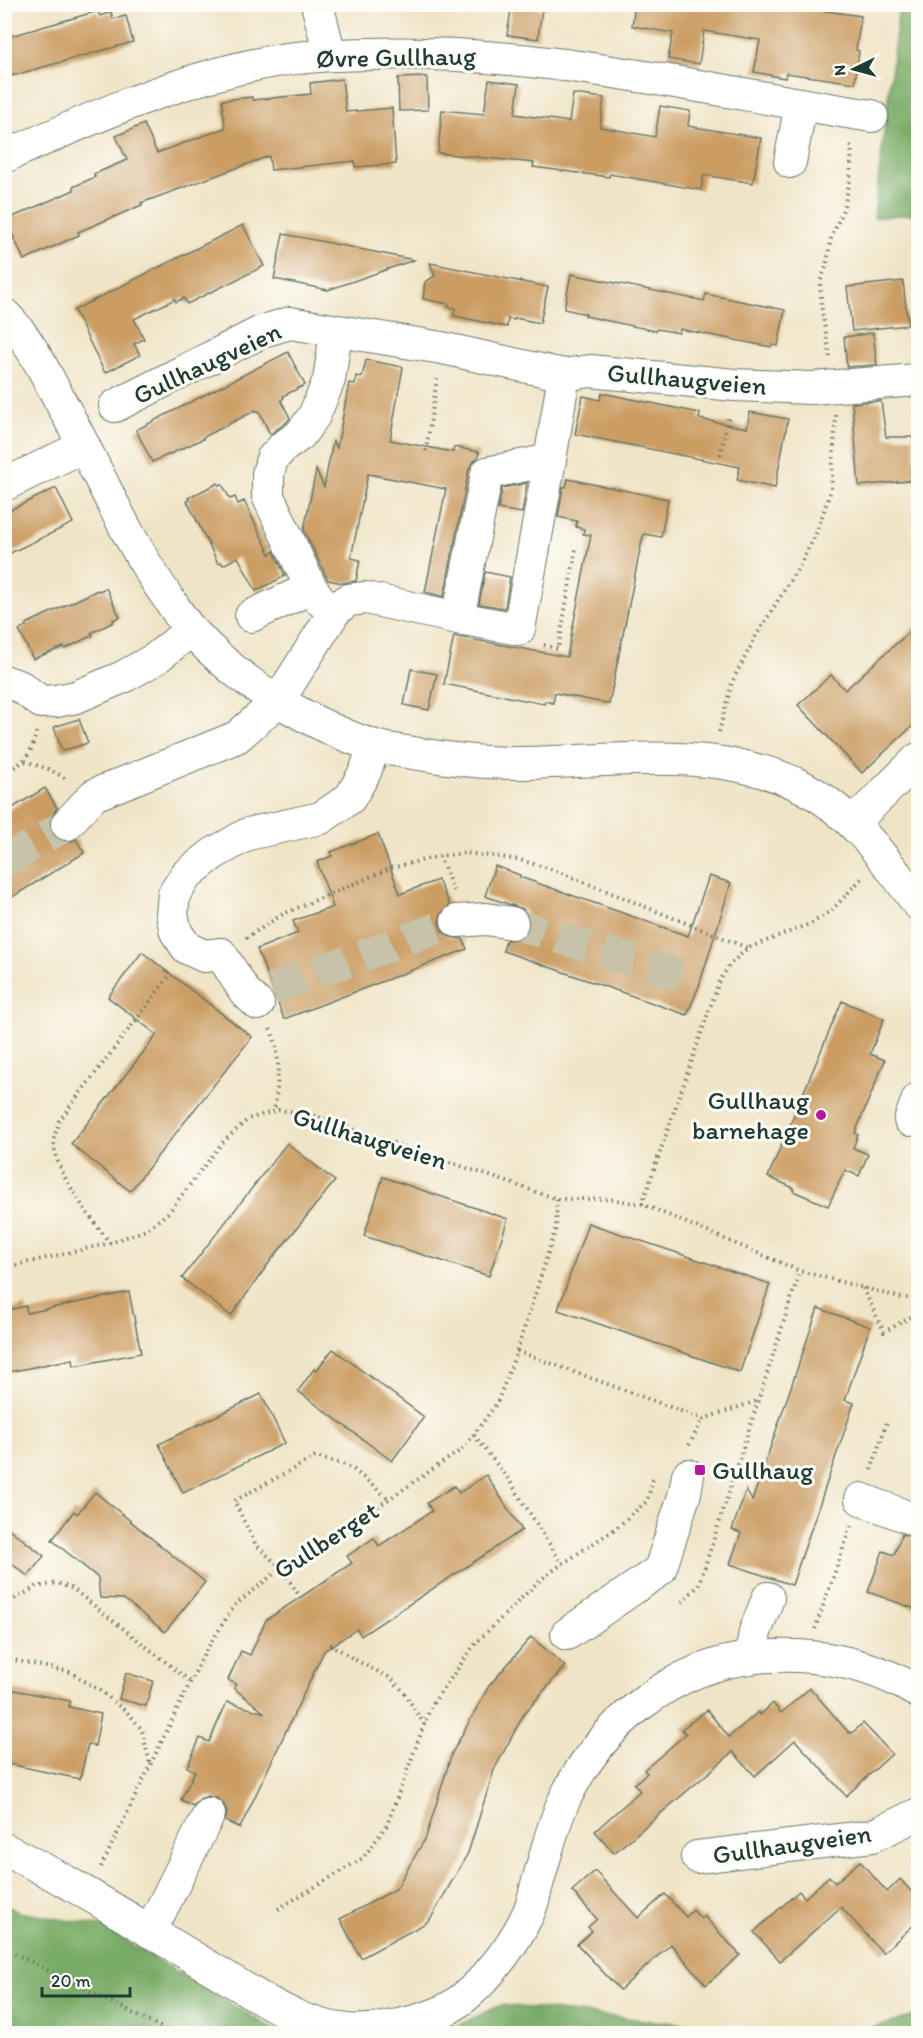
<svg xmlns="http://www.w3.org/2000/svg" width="923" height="2038" font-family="Itim,sans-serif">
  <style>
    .forest { fill: #78ab66; stroke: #4c744d; stroke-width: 1.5 }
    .building { fill: #cb9d64 }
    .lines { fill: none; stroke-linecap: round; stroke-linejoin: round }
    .minor-tunnel { stroke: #c6c3a9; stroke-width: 32; stroke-dasharray: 32 16; stroke-linecap: butt }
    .minor-casing { stroke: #687767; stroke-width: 34 }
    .path { stroke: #687767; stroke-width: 4; stroke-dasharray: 1.5 4.5; stroke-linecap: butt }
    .minor { stroke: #fff; stroke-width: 32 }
    .poi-dot { fill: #b5179e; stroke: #fdfcf7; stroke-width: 2 }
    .labels { text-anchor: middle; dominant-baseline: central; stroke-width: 6; stroke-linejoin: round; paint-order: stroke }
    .street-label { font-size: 26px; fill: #1f3d34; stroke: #fdfcf7 }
    .poi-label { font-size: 26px; fill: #1f3d34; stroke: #fdfcf7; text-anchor: end }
  </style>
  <rect width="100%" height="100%" fill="#fdfcf7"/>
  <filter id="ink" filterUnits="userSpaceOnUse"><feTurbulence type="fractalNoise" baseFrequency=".0167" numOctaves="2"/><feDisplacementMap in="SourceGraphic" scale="12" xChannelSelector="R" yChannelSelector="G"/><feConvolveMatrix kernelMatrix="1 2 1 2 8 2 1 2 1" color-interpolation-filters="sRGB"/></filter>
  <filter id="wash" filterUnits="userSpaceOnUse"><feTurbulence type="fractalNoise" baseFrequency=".008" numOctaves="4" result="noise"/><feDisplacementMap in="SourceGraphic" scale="24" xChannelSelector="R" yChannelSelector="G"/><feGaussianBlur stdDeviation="1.35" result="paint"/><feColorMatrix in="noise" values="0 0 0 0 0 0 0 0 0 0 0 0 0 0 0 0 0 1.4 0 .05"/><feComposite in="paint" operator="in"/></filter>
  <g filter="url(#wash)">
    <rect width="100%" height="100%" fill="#f0e4c6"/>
    <g class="forest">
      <polygon points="899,5 918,5 918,213 874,218"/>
      <polygon points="5,1905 18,1912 101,1926 279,2033 5,2033"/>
      <polygon points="501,2005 769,2033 442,2033"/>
      <polygon points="918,2015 918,2033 855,2033"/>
    </g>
    <g id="blocks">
      <g class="building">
        <polygon points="512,4 542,9 538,39 507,35"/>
        <polygon points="635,4 775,4 861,16 856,50 859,51 855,83 786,73 785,78 754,72 760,40 704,31 699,64 668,59 673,33 632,26"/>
        <polygon points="98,11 100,16 111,12 113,19 126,16 133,42 4,78 4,38"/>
        <polygon points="427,77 428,110 399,111 398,78"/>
        <polygon points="342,79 346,112 392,108 396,164 355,167 355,161 271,170 269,156 141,203 142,205 78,232 79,235 24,260 6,220 74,190 73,187 95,177 94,174 127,160 116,136 144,124 157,153 225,128 222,100 252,97 253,100 311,94 310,83"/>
        <polygon points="489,80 519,84 515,114 569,122 573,94 604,98 600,127 655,137 660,106 690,111 688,126 761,138 753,183 704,175 701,190 610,174 609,177 533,167 534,163 438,153 442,110 484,114"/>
        <polygon points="243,225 264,266 187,304 184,298 176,302 175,299 134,319 144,339 134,344 140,355 105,373 74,310"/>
        <polygon points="283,234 320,241 414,260 328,290 274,279"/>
        <polygon points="430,263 548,287 540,323 515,318 515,320 508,319 507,327 454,316 455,308 448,307 449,304 423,299 425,282 435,276"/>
        <polygon points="571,274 704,301 706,294 785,310 778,346 772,345 771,347 680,329 679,333 657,329 656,331 585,316 586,314 564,309"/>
        <polygon points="903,281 908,325 852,331 847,287"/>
        <polygon points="873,333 877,365 847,367 844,337"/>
        <polygon points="288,352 305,385 283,396 284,398 281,400 290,418 287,422 270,434 259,411 257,412 256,410 202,438 203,439 152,462 136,430"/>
        <polygon points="366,360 403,367 390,440 453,452 454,447 479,452 478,458 474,461 469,469 444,597 425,592 446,489 368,474 351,558 360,560 356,581 343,583 328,580 304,530 316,470 324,487 333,441 337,448 349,383 355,384 356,376 362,377"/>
        <polygon points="602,393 700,413 699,419 747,428 750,412 788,419 775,488 737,480 740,467 575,434 583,396 600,400"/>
        <polygon points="881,401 886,437 913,437 917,480 859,486 852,403"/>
        <polygon points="568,479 668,499 661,537 644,534 642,540 609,704 555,693 553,703 545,701 544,704 444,684 454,636 567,657 591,535 583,534 584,529 576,527 577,521 558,517 563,487 566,487"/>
        <polygon points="218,483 219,485 222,484 230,499 235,497 238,504 244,501 270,554 274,551 285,576 256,591 238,557 223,565 221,562 218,563 187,501 190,500 188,498"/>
        <polygon points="527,483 522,513 498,509 502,488"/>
        <polygon points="56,488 73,523 4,556 4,513"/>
        <polygon points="485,572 510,577 505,608 479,604"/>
        <polygon points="106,588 120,617 113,620 114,622 91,633 93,635 65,649 64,647 33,659 19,630 26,626 26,624 98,590 99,591"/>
        <polygon points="918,624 918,721 862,773 798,705 831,675 845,690"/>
        <polygon points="411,669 437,674 429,710 404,705"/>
        <polygon points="79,719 88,743 62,751 54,727"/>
        <polygon points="45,788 57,808 50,819 50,830 54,837 62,841 72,841 76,839 84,853 4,902 4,813"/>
        <polygon points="378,834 400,894 438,880 450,905 441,914 439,923 442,931 450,937 463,939 467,949 284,1019 257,949 298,933 293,921 333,907 317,862 332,856 331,852"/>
        <polygon points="495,866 520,875 520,877 688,936 709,876 731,883 699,986 687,1015 503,951 506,940 519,939 526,934 530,925 528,916 523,909 485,896"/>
        <polygon points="142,952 252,1037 130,1191 71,1144 157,1035 108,997"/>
        <polygon points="842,1001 884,1019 870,1054 885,1060 855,1133 858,1135 853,1148 868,1154 859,1176 845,1170 828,1206 793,1191 794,1188 768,1177"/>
        <polygon points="287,1143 335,1181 271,1260 231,1316 182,1278"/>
        <polygon points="383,1177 508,1219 489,1276 364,1236"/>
        <polygon points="588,1223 770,1284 740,1372 558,1310"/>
        <polygon points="129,1292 141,1353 74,1366 73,1359 4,1373 4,1311 26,1306 27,1313"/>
        <polygon points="818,1308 870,1327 845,1400 854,1403 792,1585 730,1564 741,1533 732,1530 746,1490 752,1501"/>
        <polygon points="333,1349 424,1417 392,1461 298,1391 314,1369 316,1371"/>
        <polygon points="261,1394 285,1443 183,1493 159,1444"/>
        <polygon points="486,1475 522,1530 361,1636 357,1629 324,1651 240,1828 225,1821 227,1812 224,1805 216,1798 208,1796 200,1799 193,1806 181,1800 195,1771 187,1767 200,1738 209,1742 227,1702 265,1713 234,1688 236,1684 228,1680 241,1651 250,1655 266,1620 352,1563 347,1556 374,1538 379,1546 432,1511 427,1503 454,1486 459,1493"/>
        <polygon points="95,1492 205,1582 165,1632 124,1599 100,1598 98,1578 52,1540 74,1511 77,1514"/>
        <polygon points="4,1525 44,1556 28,1576 4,1558"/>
        <polygon points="902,1534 918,1539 918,1610 868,1592 883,1551 894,1555"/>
        <polygon points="531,1637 565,1666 524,1714 494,1770 468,1853 431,1918 426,1923 361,1958 340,1919 396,1889 426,1837 452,1753 489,1686"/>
        <polygon points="126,1673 153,1681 146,1706 119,1699"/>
        <polygon points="4,1688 70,1701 69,1707 101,1714 95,1746 88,1744 80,1779 4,1763"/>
        <polygon points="810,1688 849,1733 850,1732 852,1733 863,1723 892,1754 846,1796 795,1740 755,1776 733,1752 614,1853 595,1831 640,1791 634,1784 647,1773 644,1770 686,1734 682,1729 707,1710 729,1737 758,1712 760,1715 773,1703 781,1713"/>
        <polygon points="860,1861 887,1892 900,1879 918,1899 918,1921 883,1953 841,1907 780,1961 754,1932 799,1891 805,1898 829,1876 835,1883"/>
        <polygon points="595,1871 638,1918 665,1894 686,1917 693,1910 701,1919 704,1916 740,1955 706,1985 671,1944 620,1990 577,1944 592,1931 588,1927 597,1919 572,1891"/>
      </g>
    </g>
  </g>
  <g filter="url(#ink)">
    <use href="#blocks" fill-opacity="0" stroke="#687767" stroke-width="1.5"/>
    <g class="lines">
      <g class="minor-tunnel">
        <polyline points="4,862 67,824"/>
        <polyline points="512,923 690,978"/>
        <polyline points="272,989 457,921"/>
      </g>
      <g class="minor-casing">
        <g id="minor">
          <polyline points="317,4 330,55"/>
          <path d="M4,157c85,-38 169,-76 260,-94 34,-7 70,-8 104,-9 168,-6 338,36 504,62"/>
          <polyline points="790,162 801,104"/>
          <path d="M4,314c27,26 43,63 61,96 34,62 61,129 103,188 8,11 15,24 24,33 25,27 57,53 88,71 29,17 60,33 92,43 11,4 24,5 35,7 35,6 71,11 107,11 93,0 196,-19 283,21 53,25 88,75 121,120"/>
          <polyline points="115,406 263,331 290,323 442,348 564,375 590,371 735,385 811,388 918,380"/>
          <polyline points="4,485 84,446"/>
          <polyline points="335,611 321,601 311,588 268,496 268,474 272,459 283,447 300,435 314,416 329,380 336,332"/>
          <polyline points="251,616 311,588"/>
          <polyline points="458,618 519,629 550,460"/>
          <polyline points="4,681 21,687 41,702 56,701 76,697 123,677 155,659 191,630"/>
          <polyline points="853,823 918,759"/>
          <polyline points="67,824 94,795 237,737 278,701 335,611 348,600 366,598 458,618 487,473 550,460 564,375"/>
          <polyline points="457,921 486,919 512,923"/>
          <polyline points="258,1004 245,992 221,954 204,956 187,948 176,932 172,914 174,894 186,875 213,854 248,834 321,818 350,798 365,772 374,746"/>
          <polyline points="910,1120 918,1099"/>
          <polyline points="861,1499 918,1521"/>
          <polyline points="567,1634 660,1570 685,1493 688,1475"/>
          <polyline points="751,1657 755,1632 768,1598"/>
          <path d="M4,1849c70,34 135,76 202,116 43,25 91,61 142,65 15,2 31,-1 46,-4 15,-3 30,-7 45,-13 35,-15 72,-63 88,-97 5,-9 7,-19 9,-28 8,-27 15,-57 26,-83 35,-78 109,-140 195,-148 56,-5 113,5 161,35"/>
          <polyline points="697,1857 872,1836 918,1814"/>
          <polyline points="150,1932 209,1814"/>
        </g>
      </g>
      <g class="path">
        <polyline points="830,357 822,311 820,282 826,267 831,239 844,207 850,180 852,147 849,144"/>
        <polyline points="426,451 437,379"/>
        <polyline points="720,455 729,415"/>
        <polyline points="544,645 558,649 576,549"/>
        <polyline points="719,732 732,682 756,636 801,563 816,534 831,490 836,415"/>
        <polyline points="25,761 51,770 68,780"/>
        <path d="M4,774c20,-12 28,-18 32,-42"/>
        <polyline points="440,856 453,891"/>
        <polyline points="246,938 283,914 391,868 440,856 465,853 493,856 520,860 554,870 748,948"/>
        <path d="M270,1029c12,22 8,58 4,82"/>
        <polyline points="642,1204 719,982 730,964 748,948 812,923 832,910 862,878"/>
        <path d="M110,1243c-18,-24 -58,-73 -56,-104 1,-6 4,-12 5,-18l112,-147"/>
        <polyline points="4,1268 110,1243 146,1230 169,1212 222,1143 248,1119 278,1110 306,1113 557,1199 609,1199 642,1204 800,1271 902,1298 918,1298"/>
        <polyline points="863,1288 884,1332 918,1313"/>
        <polyline points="517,1351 703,1419 757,1401"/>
        <polyline points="474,1435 509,1480 562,1564"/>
        <polyline points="689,1445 703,1419"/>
        <polyline points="871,1470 888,1419"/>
        <polyline points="301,1598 281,1568 256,1545 234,1501 315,1457 342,1464 353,1469 389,1499"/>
        <polyline points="682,1602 698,1586 705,1566 800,1271"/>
        <polyline points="4,1605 36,1587 57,1583 73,1589 191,1682"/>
        <polyline points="815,1629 851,1526"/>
        <polyline points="330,1644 359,1662 391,1678 403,1691 424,1724"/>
        <polyline points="4,1658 70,1672 102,1692 130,1715 142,1730 150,1764"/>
        <polyline points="101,1867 204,1654 234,1606 281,1568 389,1499 464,1448 497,1403 517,1351 556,1228 557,1199"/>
        <polyline points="278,1909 363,1858 387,1825 431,1706 476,1643 540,1580 562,1564 615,1529 647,1501 653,1480 657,1477"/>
        <polyline points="4,1948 174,2034"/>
      </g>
      <use href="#minor" class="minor"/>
    </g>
  </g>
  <g class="poi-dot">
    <circle cx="821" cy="1115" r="6"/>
    <rect x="694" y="1464" width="12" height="12" rx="3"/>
  </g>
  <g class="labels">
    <g class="street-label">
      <text transform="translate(396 57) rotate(-1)">Øvre Gullhaug</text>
      <text transform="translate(207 363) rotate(-25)">Gullhaugveien</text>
      <text transform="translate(687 379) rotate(5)">Gullhaugveien</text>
      <text transform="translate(370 1138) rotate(17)">Gullhaugveien</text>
      <text transform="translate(326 1540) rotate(-33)">Gullberget</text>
      <text transform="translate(792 1844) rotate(-8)">Gullhaugveien</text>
    </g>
    <g class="poi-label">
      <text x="809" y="1100">Gullhaug<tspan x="809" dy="30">barnehage</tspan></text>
      <text x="712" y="1470" text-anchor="start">Gullhaug</text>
    </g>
  </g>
  <rect width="923" height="2038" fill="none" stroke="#fdfcf7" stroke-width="24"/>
  <g transform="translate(854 69) rotate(265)" stroke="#fdfcf7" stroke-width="4.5" paint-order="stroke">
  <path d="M0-4.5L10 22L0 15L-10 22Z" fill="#1f3d34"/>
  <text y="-9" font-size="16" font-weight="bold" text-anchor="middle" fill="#1f3d34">N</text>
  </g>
  <path d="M42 1987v9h88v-9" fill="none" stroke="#1f3d34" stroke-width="3"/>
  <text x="51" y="1987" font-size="18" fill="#1f3d34" stroke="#fdfcf7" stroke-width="4.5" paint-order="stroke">20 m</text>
</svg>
